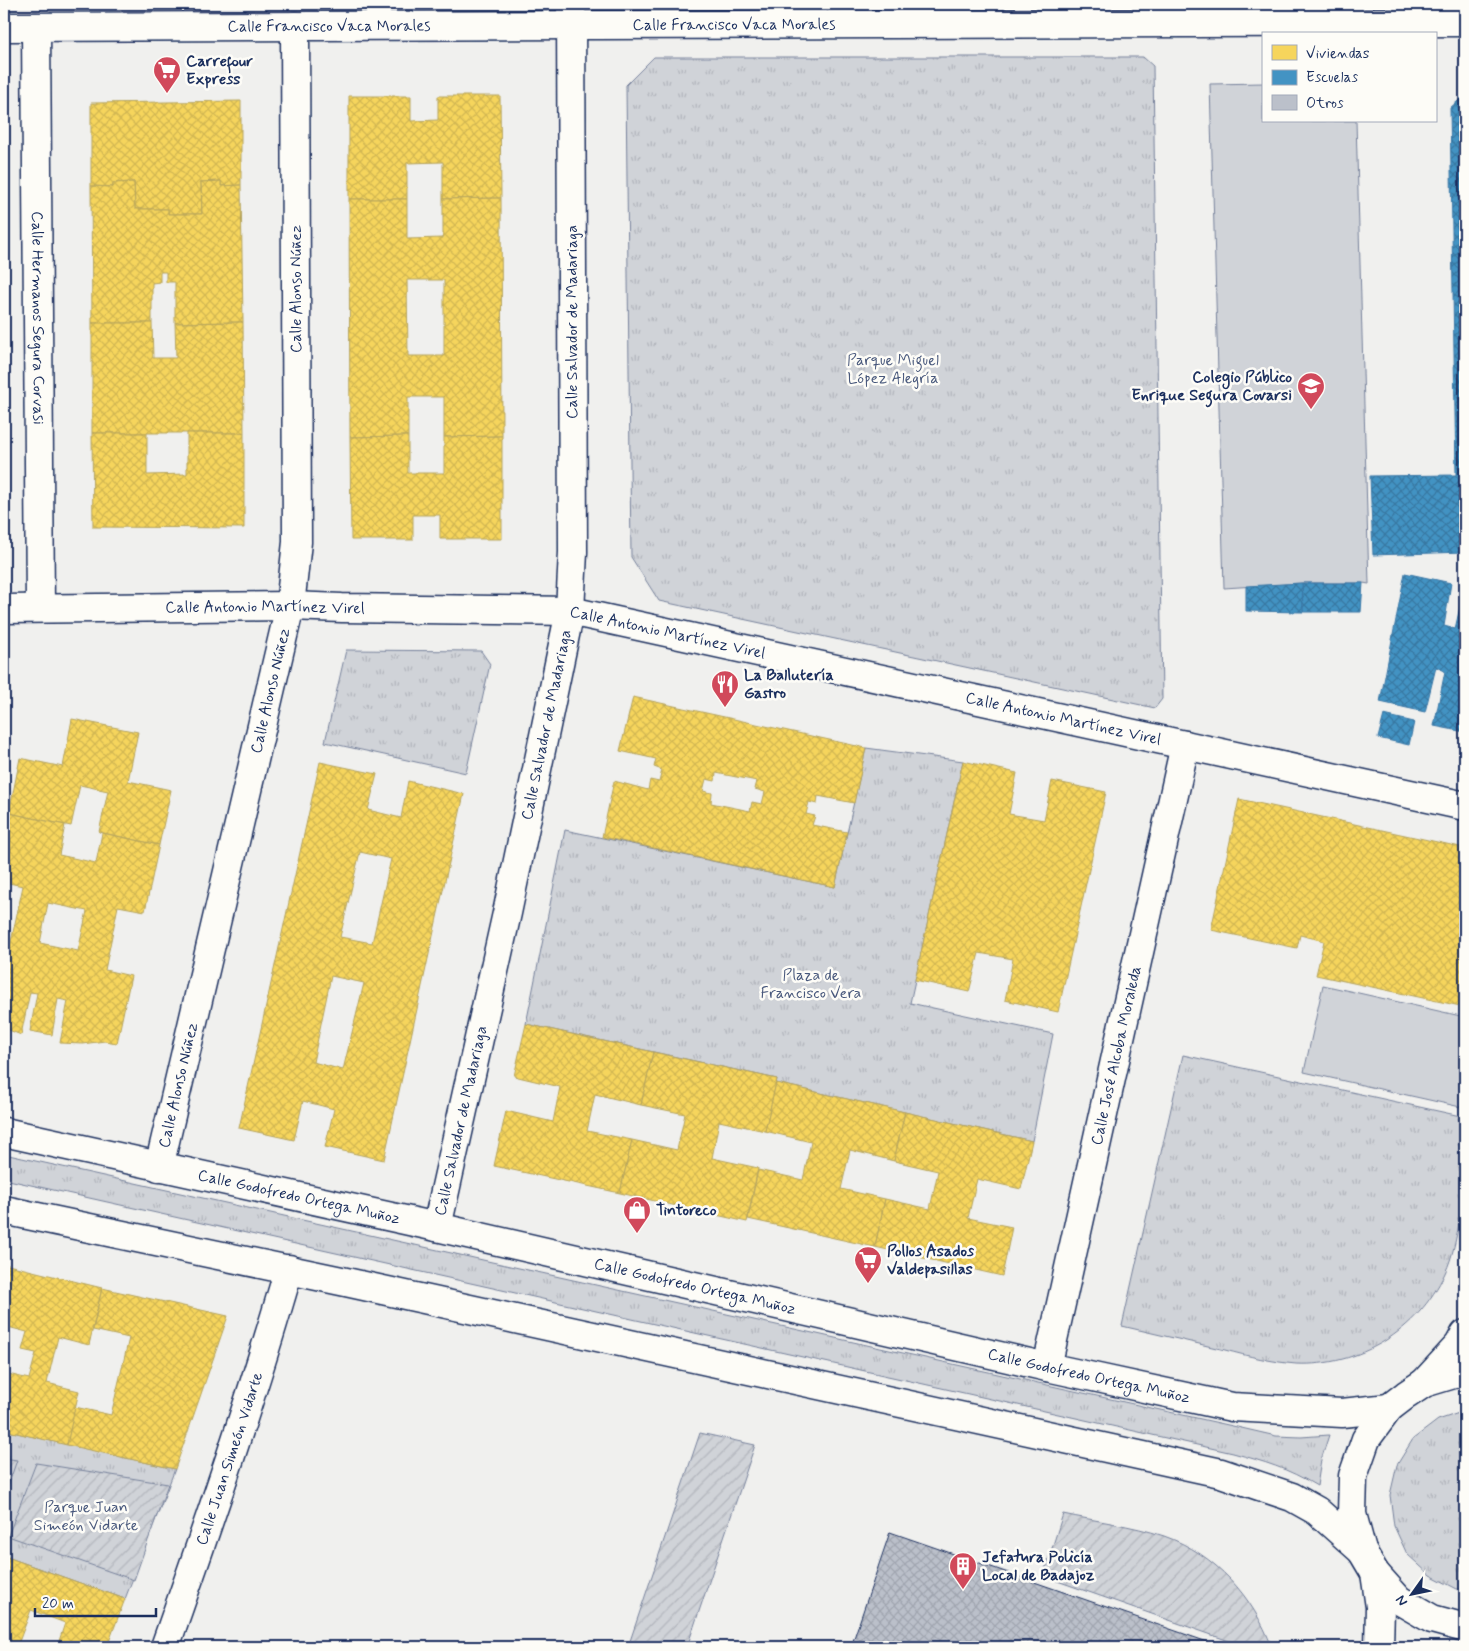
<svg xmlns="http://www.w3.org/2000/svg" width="1469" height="1651" font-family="Mynerve,sans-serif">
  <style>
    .grass { fill: url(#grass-tufts); stroke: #76819b }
    .garden { fill: url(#garden-furrows); stroke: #76819b }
    .pitch { fill: #d0d3d8; stroke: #76819b }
    .homes { fill: url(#homes-cross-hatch); stroke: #b4a35d; fill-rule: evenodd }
    .schools { fill: url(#schools-cross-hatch); stroke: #3775a5 }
    .building { fill: url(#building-cross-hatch); stroke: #1b2f5e }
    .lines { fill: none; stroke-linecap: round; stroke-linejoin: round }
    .street-casing { stroke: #1b2f5e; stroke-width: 31 }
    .street { stroke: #fdfcf7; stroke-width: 28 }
    .labels { text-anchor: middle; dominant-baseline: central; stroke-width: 5; stroke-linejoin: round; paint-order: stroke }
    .street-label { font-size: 16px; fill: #1b2f5e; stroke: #fdfcf7 }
    .poi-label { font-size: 16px; font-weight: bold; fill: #1b2f5e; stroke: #fdfcf7; text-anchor: start }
    .park-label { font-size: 16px; fill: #48587c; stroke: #fdfcf7 }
  </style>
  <defs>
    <pattern id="grass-tufts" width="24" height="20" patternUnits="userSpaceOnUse" patternTransform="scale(1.25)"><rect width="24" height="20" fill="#d0d3d8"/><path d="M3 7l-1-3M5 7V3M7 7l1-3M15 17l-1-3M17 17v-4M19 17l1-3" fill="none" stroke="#b2b5bc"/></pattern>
    <pattern id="garden-furrows" width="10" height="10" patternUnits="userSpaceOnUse" patternTransform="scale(1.25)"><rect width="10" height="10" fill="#d0d3d8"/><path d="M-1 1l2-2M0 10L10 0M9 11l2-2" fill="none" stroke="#b2b5bc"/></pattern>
    <pattern id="homes-cross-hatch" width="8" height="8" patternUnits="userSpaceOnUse" patternTransform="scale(1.25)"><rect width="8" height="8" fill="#f6d55c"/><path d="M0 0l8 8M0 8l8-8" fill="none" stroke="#d2b752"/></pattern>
    <pattern id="schools-cross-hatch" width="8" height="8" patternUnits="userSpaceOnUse" patternTransform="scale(1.25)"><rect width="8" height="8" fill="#4393c3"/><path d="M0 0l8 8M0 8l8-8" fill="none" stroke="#3778a2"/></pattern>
    <pattern id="building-cross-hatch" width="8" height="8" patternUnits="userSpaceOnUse" patternTransform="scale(1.25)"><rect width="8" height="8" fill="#bbc0ca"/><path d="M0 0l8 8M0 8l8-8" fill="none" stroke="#a0a5b0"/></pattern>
  </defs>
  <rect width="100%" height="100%" fill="#f0f0ee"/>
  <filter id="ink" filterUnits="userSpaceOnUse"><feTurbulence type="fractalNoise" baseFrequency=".02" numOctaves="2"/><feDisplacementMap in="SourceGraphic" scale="10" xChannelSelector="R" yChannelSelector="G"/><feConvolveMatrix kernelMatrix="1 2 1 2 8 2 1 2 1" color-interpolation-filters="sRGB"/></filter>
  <g filter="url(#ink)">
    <g class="grass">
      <polygon points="654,57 1143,57 1153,66 1162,699 1155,708 659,601 631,557 626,85"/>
      <polygon points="346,650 481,651 490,664 466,773 325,742"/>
      <polygon points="866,748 963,761 910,1003 1053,1034 1032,1141 776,1083 777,1079 526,1024 565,830 835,887"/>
      <path d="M1183,1055l282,62c0,25 3,51 0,76 -1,8 -3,17 -5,26 -4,19 -7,37 -15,54 -27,58 -86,94 -149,91 -24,-2 -48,-8 -71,-14 -34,-8 -69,-16 -103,-24z"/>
      <path d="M4,1154l1233,273 39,9 25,1 28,-2 -8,25 -4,26c-30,-18 -52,-24 -84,-33l-1229,-274z"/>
      <polygon points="1465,1411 1465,1589 1457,1589 1430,1575 1407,1554 1394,1526 1390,1495 1397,1465 1413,1439 1438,1420"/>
      <polygon points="4,1430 175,1469 125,1599 4,1556"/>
    </g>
    <g class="garden">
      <polygon points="700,1433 755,1445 687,1647 628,1647"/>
      <polygon points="4,1458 17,1460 4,1497"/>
      <polygon points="36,1463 168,1484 134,1580 8,1536"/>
      <path d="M1063,1514c32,7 69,11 101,22 52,18 89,61 108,111h-41l1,-5 -189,-66z"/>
    </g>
    <g class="pitch">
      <polygon points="1263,83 1263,121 1356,121 1369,584 1363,583 1302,583 1224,588 1210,84"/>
      <polygon points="1323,985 1465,1017 1465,1108 1304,1072"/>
    </g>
    <g class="homes">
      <polygon points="349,96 411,96 411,121 438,120 438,96 500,96 501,198 443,199 443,162 407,163 407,199 349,199"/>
      <polygon points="241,101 241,185 221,186 221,181 201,182 202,214 168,214 168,209 135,209 134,182 113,183 113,187 91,186 91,103"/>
      <polygon points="221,181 221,186 241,185 243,322 175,323 175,282 166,282 166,272 160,272 160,282 152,283 152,323 92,323 91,186 113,187 113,183 134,182 135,209 168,209 168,214 202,214 201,182"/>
      <path d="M501,198l1,238 -58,1v-40h-36v39l-58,1 -1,-238h58v40l36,-1v-39zM407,280h37v76h-36z"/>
      <polygon points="243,322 244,433 92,433 92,323 152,323 153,358 176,358 175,323"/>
      <polygon points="92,433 147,433 147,475 187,474 187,433 244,433 244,528 93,527"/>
      <polygon points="408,436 408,473 444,473 444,437 502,436 502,539 440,539 440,515 413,515 413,540 351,540 350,437"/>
      <path d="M633,697l233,51 -12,55 -36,-7 -1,8 -8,-2 -3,12 9,2 -3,9 35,7 -12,55 -233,-50 12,-56 34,9 2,-10 9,2 3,-12 -8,-3 2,-8 -36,-8zM716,773l41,8 -2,8 10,3 -3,12 -10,-2 -2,9 -39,-8 1,-10 -9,-2 3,-12 9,2z"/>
      <polygon points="72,719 138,732 128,781 171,790 159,845 99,832 108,791 80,785 71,826 9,813 20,758 63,767"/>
      <polygon points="963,761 1017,773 1009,814 1044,820 1052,781 1106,792 1058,1012 1005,1000 1013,959 979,953 969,992 915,980"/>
      <path d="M320,762l57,12 -9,36 33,8 7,-37 56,13 -80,366 -59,-13 9,-38 -31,-8 -9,39 -55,-12zM360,852l31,7 -19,84 -32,-6zM331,976l33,7 -21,87 -30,-8z"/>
      <polygon points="1239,799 1465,848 1465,1007 1316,975 1324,941 1300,935 1297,948 1211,930"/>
      <path d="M9,813l56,12 -6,30 37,8 6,-30 57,12 -14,66 -27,-5 -13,64 26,6 -14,67 -12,-2 -23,3 -22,-1 8,-42 -10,-2 -6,36 -22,-4 7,-38 -7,-1 -9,43 -17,-7v-78l5,1 14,-65 -19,-4v-44zM48,903l39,8 -9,40 -38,-8z"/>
      <polygon points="526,1024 653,1052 641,1105 595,1094 587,1131 632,1140 620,1193 494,1166 506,1111 553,1122 560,1087 514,1076"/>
      <polygon points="653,1052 777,1079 765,1131 719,1121 712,1158 758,1168 747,1222 620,1193 632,1140 677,1150 685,1114 641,1105"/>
      <polygon points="776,1083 905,1112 894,1161 850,1150 841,1189 885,1199 875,1247 748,1219 758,1170 803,1180 811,1142 765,1131"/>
      <polygon points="905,1112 1032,1141 1021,1189 977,1179 968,1218 1012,1227 1002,1276 875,1247 885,1199 930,1209 938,1171 894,1161"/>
      <polygon points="4,1264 102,1288 89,1345 58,1337 47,1383 79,1391 67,1445 4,1430 4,1373 29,1379 36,1353 22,1350 27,1332 4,1326"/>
      <polygon points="102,1288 228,1316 175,1469 67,1445 75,1407 111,1415 129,1338 93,1330"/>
      <polygon points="4,1556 125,1599 107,1647 57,1647 65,1623 31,1610 17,1647 4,1647"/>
    </g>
    <g class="schools">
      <polygon points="1465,95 1465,552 1373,555 1370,476 1456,475 1450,108"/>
      <polygon points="1405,573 1451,583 1444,626 1455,629 1465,585 1465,732 1434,726 1445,671 1436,667 1425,712 1380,702"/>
      <polygon points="1302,583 1363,583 1361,612 1303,612"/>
      <polygon points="1302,583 1303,612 1246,611 1246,586"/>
      <polygon points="1384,715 1414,722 1409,745 1378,738"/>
    </g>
    <polygon class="building" points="890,1532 1222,1647 851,1647"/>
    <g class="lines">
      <g class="street-casing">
        <g id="street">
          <path id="s1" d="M4,27l1461,-5"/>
          <path id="s2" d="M36,27l4,581"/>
          <path id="s3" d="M4,609l286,-3 52,2 228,3 895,195"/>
          <path id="s4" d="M4,1132l433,95 610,140 185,40 110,6 47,-5"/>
          <path id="s5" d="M159,1167l131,-561 7,-64 -2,-516"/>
          <polyline points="4,1210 346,1282 1221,1473 1292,1497 1317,1511 1362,1551"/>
          <path id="s6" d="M437,1227l70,-314 63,-302 3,-59 -2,-548"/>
          <path id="s7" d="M1047,1367l138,-622"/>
          <polyline points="1465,1372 1457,1373 1424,1383 1406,1395 1389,1408 1366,1439 1353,1476 1352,1514 1362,1551 1375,1573 1399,1600 1432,1619 1465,1628"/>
          <polyline points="1425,1382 1459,1345 1465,1334"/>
          <polyline points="1375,1573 1380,1607 1379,1647"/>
          <path id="s8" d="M165,1647c44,-125 87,-250 124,-378"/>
        </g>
      </g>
      <use href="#street" class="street"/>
    </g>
  </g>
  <defs>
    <g id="supermarket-pin" transform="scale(1.4375)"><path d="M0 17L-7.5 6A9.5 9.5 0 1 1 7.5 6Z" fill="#d1495b" stroke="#fdfcf7"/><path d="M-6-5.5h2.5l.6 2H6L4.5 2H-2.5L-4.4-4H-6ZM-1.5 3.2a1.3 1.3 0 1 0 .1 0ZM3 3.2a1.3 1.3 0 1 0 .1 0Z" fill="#fff"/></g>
    <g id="school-pin" transform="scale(1.4375)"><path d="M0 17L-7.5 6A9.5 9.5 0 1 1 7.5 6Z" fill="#d1495b" stroke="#fdfcf7"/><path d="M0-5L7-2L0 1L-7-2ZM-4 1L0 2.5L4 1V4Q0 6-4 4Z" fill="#fff"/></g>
    <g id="restaurant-pin" transform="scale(1.4375)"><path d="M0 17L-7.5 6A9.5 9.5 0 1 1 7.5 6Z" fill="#d1495b" stroke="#fdfcf7"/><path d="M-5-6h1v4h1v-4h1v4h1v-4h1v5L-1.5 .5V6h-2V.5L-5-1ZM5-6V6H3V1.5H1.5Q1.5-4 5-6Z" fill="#fff"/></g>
    <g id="shop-pin" transform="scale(1.4375)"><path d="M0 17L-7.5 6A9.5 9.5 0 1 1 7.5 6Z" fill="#d1495b" stroke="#fdfcf7"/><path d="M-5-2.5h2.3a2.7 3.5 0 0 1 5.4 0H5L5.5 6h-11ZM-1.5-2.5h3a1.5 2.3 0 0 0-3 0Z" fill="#fff"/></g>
    <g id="building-pin" transform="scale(1.4375)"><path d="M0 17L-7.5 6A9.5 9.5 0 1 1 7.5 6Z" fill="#d1495b" stroke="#fdfcf7"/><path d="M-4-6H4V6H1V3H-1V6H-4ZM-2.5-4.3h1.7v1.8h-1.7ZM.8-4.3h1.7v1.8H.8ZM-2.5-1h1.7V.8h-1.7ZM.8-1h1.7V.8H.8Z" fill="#fff"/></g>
  </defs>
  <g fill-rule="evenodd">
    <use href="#supermarket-pin" x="167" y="70"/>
    <use href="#school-pin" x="1311" y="386"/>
    <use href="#restaurant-pin" x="725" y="684"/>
    <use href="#shop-pin" x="637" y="1210"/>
    <use href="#supermarket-pin" x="868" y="1260"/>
    <use href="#building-pin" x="963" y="1566"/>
  </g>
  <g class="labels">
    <g class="street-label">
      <text stroke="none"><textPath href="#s1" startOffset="730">Calle Francisco Vaca Morales</textPath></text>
      <text stroke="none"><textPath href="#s1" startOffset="325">Calle Francisco Vaca Morales</textPath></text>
      <text transform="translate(296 289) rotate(-90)">Calle Alonso Núñez</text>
      <text stroke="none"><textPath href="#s2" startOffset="291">Calle Hermanos Segura Corvasi</textPath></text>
      <text transform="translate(572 322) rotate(-90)">Calle Salvador de Madariaga</text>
      <text stroke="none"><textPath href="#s3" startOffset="261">Calle Antonio Martínez Virel</textPath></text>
      <text stroke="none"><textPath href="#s3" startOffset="666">Calle Antonio Martínez Virel</textPath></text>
      <text stroke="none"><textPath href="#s5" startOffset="489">Calle Alonso Núñez</textPath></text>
      <text stroke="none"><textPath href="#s3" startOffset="1071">Calle Antonio Martínez Virel</textPath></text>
      <text stroke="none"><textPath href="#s6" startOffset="514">Calle Salvador de Madariaga</textPath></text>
      <text stroke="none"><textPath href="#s7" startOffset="319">Calle José Alcoba Moraleda</textPath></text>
      <text stroke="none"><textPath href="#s5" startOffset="84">Calle Alonso Núñez</textPath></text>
      <text stroke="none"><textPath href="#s6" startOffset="109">Calle Salvador de Madariaga</textPath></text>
      <text stroke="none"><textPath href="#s4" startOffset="302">Calle Godofredo Ortega Muñoz</textPath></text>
      <text stroke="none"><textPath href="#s4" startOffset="708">Calle Godofredo Ortega Muñoz</textPath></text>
      <text stroke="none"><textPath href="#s4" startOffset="1112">Calle Godofredo Ortega Muñoz</textPath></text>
      <text stroke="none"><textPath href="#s8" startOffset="199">Calle Juan Simeón Vidarte</textPath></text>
    </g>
    <g class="poi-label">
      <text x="186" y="61">Carrefour<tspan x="186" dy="18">Express</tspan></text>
      <text x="1292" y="377" text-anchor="end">Colegio Público<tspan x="1292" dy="18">Enrique Segura Covarsi</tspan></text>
      <text x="744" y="675">La Ballutería<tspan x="744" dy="18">Gastro</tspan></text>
      <text x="656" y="1210">Tintoreco</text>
      <text x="887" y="1251">Pollos Asados<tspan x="887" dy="18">Valdepasillas</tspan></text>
      <text x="982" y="1557">Jefatura Policía<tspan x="982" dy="18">Local de Badajoz</tspan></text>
    </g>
    <g class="park-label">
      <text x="893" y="360">Parque Miguel<tspan x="893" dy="18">López Alegría</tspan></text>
      <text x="811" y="975">Plaza de<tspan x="811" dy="18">Francisco Vera</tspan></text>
      <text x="86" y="1507">Parque Juan<tspan x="86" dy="18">Simeón Vidarte</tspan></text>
    </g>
  </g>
  <rect width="1469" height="1651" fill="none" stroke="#fdfcf7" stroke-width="20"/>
  <rect x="10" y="10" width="1449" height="1631" fill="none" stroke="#1b2f5e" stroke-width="2" filter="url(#ink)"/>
  <rect x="1262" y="32" width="175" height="90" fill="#fdfcf7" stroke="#a3aaba"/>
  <rect x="1272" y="45" width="25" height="15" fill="#f6d55c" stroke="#a3aaba"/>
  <text x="1306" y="58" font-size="15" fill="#1b2f5e">Viviendas</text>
  <rect x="1272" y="70" width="25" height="15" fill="#4393c3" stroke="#a3aaba"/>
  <text x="1306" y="82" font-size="15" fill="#1b2f5e">Escuelas</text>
  <rect x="1272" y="95" width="25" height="15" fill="#bbc0ca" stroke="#a3aaba"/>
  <text x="1306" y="108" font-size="15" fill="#1b2f5e">Otros</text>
  <g transform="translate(1412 1594) rotate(237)" stroke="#fdfcf7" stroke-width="4" paint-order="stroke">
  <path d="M0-4L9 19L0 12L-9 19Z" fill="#1b2f5e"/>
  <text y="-8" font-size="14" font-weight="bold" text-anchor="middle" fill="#1b2f5e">N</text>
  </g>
  <path d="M35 1608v8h121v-8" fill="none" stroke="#1b2f5e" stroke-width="2.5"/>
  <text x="42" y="1608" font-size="15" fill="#1b2f5e" stroke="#fdfcf7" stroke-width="4" paint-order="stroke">20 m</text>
</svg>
